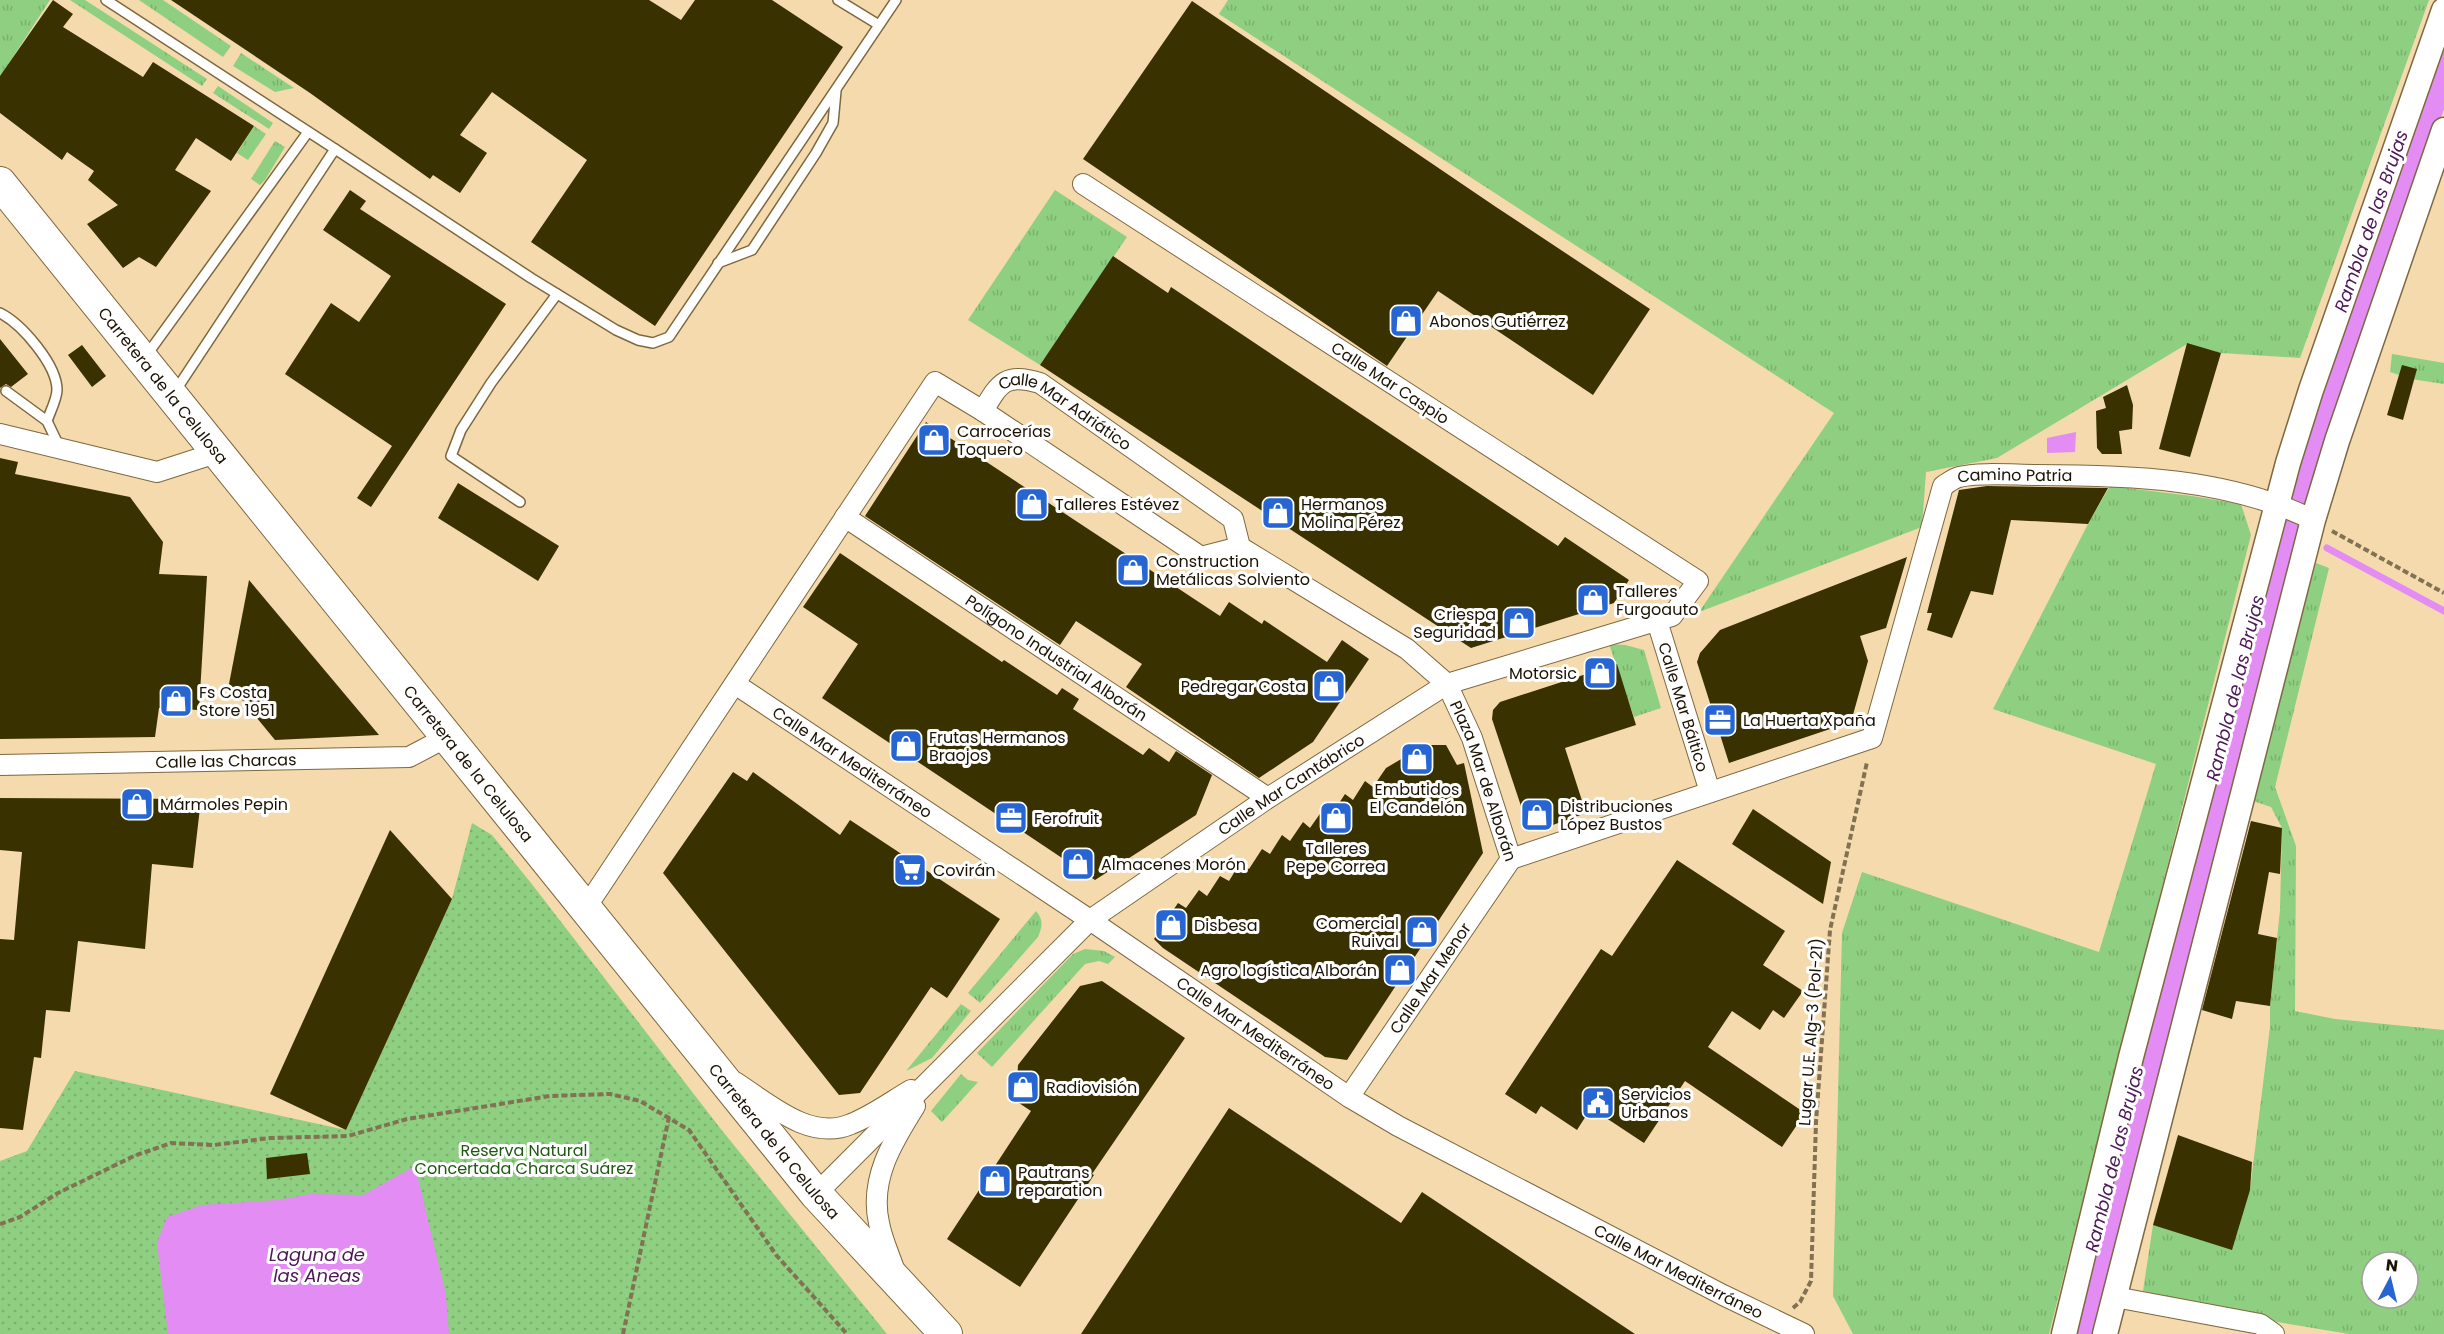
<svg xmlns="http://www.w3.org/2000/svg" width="2444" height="1334" font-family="Poppins,sans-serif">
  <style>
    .grass { fill: url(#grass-tufts); fill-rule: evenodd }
    .park { fill: url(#park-dots) }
    .water { fill: #e28cf4 }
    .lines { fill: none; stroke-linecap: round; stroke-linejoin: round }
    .stream { stroke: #e28cf4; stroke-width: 7 }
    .building { fill: #393100 }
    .service-casing { stroke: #7f683f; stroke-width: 12 }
    .minor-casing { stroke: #7f683f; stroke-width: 22 }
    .tertiary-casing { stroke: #7f683f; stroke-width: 27 }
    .trunk-casing { stroke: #7f683f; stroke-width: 34 }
    .path { stroke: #827153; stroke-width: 4; stroke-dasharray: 6 3; stroke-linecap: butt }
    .service { stroke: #fff; stroke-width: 9 }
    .minor { stroke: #fff; stroke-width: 20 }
    .tertiary { stroke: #fff; stroke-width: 24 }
    .trunk { stroke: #fff; stroke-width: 32 }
    .labels { text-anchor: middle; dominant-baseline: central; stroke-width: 6; stroke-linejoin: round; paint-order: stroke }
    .poi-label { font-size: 16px; fill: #1b1203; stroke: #fff; text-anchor: start }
    .street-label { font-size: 16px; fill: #1b1203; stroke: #fff }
    .park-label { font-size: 16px; fill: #1e5911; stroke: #fff }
    .water-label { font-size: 18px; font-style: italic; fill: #4d1758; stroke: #fff }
  </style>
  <defs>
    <pattern id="grass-tufts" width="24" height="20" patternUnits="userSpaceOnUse" patternTransform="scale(1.5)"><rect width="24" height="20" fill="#8ecf81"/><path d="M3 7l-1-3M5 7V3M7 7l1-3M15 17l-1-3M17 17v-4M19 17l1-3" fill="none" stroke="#7ab16e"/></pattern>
    <pattern id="park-dots" width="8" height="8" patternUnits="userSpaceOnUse" patternTransform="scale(1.5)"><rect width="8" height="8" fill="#8ecf81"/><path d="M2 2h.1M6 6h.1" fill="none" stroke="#7ab16e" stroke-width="1.8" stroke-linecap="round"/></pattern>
  </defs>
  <rect width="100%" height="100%" fill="#f4daad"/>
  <g class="grass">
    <polygon points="0,0 50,0 0,77"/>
    <polygon points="70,0 85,0 207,79 202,86"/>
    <polygon points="139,0 163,0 231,46 223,57"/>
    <polygon points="1228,0 2429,0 2300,358 2221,353 2187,344 1997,458 1926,472 1922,527 1699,612 1834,413 1219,14"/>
    <polygon points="241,53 294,88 275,92 233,66"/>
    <polygon points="218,86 273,123 269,129 213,93"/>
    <polygon points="254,126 266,134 248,160 237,153"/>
    <polygon points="275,141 285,147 265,180 260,185 251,179"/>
    <polygon points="1055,190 1127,237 1040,365 968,320"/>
    <polygon points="2392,354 2444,363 2444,384 2411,379 2390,372"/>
    <polygon points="2110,486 2192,496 2241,504 2251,535 2049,1334 1853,1334 1833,1296 1842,933 1862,872 2099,952 2156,764 1993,709 2088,524"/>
    <path d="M2316,563l13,5 -54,219 21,59 -1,165 40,8 109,11v304h-95l-72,-12 -134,-31 10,-66 97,-35 20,-163v-21l10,-96 2,-82 -11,-21 -18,-6zM2372,1262h36v36h-36z"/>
    <polygon points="1609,644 1625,645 1644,650 1661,708 1634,717"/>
    <path d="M1036,911c8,9 6,16 2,26l-58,66 -12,-10z"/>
    <polygon points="1085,949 1104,951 1115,957 1108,964 1099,961 1085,964 992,1067 977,1053 1073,954"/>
    <polygon points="961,1004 971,1011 932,1058 906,1071"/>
    <polygon points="961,1074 968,1080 978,1082 942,1122 931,1111"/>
  </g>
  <polygon class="park" points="472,823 492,835 531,883 720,1128 887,1334 0,1334 0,1161 27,1151 75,1071 346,1130 452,899"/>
  <g class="water">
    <polygon points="2444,30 2444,109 2415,190 2098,1334 2071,1334 2292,473"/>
    <polygon points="2076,432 2075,452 2047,453 2047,438"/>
    <polygon points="415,1166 446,1295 449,1334 168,1334 157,1243 167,1217 202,1205 278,1200 310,1194 363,1195"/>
  </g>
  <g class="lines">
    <polyline class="stream" points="2327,548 2444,611"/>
  </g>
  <g class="building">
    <polygon points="53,0 73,14 63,27 143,77 153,62 254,126 231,161 196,138 175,170 211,191 156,267 139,257 123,268 87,224 118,205 88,180 94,171 67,152 62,160 0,113 0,76"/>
    <polygon points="171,0 649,0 681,20 695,0 772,0 843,47 655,326 531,242 587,160 492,92 460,135 487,153 460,193 433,175 430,179 310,93"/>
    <polygon points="1192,1 1496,207 1650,309 1593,395 1438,291 1387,366 1083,159"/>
    <polygon points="350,190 366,201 360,209 506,304 371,507 357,498 392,446 285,374 331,303 359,322 391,276 323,230"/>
    <polygon points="1113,256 1168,293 1171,287 1558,546 1565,537 1629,580 1614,603 1471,648 1040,365"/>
    <polygon points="0,339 28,374 11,387 6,384 0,388"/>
    <polygon points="2187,343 2221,353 2190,457 2159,449"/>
    <polygon points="82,345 106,376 92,387 68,355"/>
    <polygon points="2402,365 2417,369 2403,420 2387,415"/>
    <polygon points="2127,385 2133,405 2132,429 2119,431 2122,454 2102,454 2097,448 2096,411 2106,408 2103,397"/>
    <polygon points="926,422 1220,616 1229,602 1262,624 1264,620 1327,662 1342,640 1369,659 1313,742 1259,778 1126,687 1142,664 1076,621 1060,645 865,516"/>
    <polygon points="0,458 18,462 15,474 130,497 163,542 159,574 207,576 199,710 159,708 155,737 0,739"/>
    <polygon points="458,483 559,546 538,581 438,518"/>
    <polygon points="1987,486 2108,488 2088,524 2011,520 1993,595 1971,591 1952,638 1927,630 1932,613 1927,613 1959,490"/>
    <polygon points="840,553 1002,662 1004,660 1057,695 1062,688 1079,699 1073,709 1143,755 1149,748 1169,762 1176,751 1212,775 1196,815 1095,880 822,698 858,644 803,607"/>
    <polygon points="1907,557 1886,628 1860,636 1868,661 1851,722 1729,763 1697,662 1700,653 1720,630"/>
    <polygon points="249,580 379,735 275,740 229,684"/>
    <polygon points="1617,664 1636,725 1565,748 1586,813 1550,826 1531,822 1523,812 1492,719 1493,710 1500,702"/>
    <polygon points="1425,745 1446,745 1457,765 1464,763 1483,853 1347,1060 1325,1057 1163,948 1154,939 1178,903 1186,908 1199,890 1207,896 1220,876 1229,881 1240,863 1249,869 1262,849 1270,854 1282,835 1290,841 1303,822 1310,828 1324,808 1332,814 1345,794 1353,800 1365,781 1373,787 1386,768"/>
    <polygon points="733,772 747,781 753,772 840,835 850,820 1000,919 947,998 931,987 860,1093 839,1095 663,873"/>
    <polygon points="0,798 201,799 193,868 152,864 145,949 78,941 70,1012 46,1010 41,1058 34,1057 23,1130 0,1128 0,939 14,940 22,852 0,850"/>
    <polygon points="1753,809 1831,862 1823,904 1732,844"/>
    <polygon points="2251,821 2282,828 2280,874 2269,872 2258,934 2277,938 2270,1006 2236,1001 2232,1019 2202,1010"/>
    <polygon points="390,830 452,899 346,1130 270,1094"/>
    <polygon points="1677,860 1785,931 1763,965 1803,991 1784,1018 1773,1010 1760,1030 1732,1011 1708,1047 1805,1113 1782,1147 1685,1081 1644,1143 1591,1108 1577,1130 1541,1106 1536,1114 1505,1094 1601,949 1612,956"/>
    <polygon points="1102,981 1185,1038 1092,1174 1094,1175 1020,1287 947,1239 1031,1111 1016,1101 1018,1065 1080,986"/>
    <polygon points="1229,1108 1401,1223 1422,1192 1635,1334 1081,1334"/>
    <polygon points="2178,1135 2252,1162 2250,1190 2232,1250 2153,1225"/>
    <polygon points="307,1153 310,1174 267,1179 266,1158"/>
  </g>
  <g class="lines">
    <g class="service-casing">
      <g id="service">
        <polyline points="106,0 335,149"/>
        <polyline points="838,0 879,25"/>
        <polyline points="718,263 752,250 816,153 833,123 836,91"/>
        <path d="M0,313c22,11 57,52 57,77 0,9 -7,22 -10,31"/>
        <polyline points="146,356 308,132"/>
        <polyline points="176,390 335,149 531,278 616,330 638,340 653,343 669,337 896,0"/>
        <polyline points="6,391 47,421 59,446"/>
        <polyline points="520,502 451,456 461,430 491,383 557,294"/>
      </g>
    </g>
    <g class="minor-casing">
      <g id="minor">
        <path id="s1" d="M983,411c17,-29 22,-38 57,-28l193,136 7,28 167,102 40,35 25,54 39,121"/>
        <polyline points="0,434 157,472 216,453"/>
        <path id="s2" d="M845,517l423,281"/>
        <path id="s3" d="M1657,621l53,171"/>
        <path id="s4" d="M735,684l355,236 259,177 49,29 325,169 81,39"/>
        <path id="s5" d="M0,765l409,-8 38,-20"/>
        <path id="s6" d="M1511,859l361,-121 71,-252c5,-3 11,-8 16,-9 20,-5 56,-2 77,-2 92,0 193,3 277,45"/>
        <polyline points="585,909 935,382 983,411 1201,557 1240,547"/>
        <path d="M735,1082c33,21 75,60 116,42 21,-8 41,-23 60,-34"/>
        <path id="s7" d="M1349,1097l162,-238"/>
        <path id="s8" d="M816,1194l274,-274 178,-122 179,-114 225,-68 26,-35 -615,-397"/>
        <path d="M895,1272c-5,-16 -13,-32 -16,-49 -10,-44 14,-82 36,-117"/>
        <polyline points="2115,1297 2260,1324 2274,1334"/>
      </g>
    </g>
    <g class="tertiary-casing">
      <g id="tertiary">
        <polyline points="2064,1334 2131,1057 2288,463 2311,390 2444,10"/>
        <polyline points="2105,1334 2313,520 2337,441 2444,130"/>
      </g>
    </g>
    <g class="trunk-casing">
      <g id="trunk">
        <path id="s9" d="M0,183l816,1011 130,140"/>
      </g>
    </g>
    <g class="path">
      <polyline points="2332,531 2444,593"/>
      <polyline points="0,1224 20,1217 58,1193 134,1156 171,1143 214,1145 270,1138 348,1136 407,1119 550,1096 610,1094 640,1101 689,1130 777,1256 847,1334"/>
      <polyline points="1793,1308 1800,1302 1811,1281 1816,1122 1830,930 1867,762"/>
      <polyline points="623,1334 669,1117"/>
    </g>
    <use href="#service" class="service"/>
    <use href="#minor" class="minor"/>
    <use href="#tertiary" class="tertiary"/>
    <use href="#trunk" class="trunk"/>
  </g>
  <defs>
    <g id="shop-square" transform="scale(1.725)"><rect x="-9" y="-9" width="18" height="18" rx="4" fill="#2665d2" stroke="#fff"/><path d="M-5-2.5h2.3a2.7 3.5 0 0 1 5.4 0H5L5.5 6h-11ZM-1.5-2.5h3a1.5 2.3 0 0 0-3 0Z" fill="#fff"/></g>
    <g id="office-square" transform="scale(1.725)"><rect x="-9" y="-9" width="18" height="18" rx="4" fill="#2665d2" stroke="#fff"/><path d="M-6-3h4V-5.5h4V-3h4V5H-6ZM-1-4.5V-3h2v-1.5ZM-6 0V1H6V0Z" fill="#fff"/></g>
    <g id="supermarket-square" transform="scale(1.725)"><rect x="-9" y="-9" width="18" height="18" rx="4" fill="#2665d2" stroke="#fff"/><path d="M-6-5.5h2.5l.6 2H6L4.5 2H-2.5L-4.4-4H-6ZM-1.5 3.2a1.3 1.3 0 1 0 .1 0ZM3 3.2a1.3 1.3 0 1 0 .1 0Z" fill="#fff"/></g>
    <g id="civic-square" transform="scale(1.725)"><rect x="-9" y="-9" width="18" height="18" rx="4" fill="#2665d2" stroke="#fff"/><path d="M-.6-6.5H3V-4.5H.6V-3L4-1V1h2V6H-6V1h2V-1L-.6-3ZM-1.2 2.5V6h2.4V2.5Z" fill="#fff"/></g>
  </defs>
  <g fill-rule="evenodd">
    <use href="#shop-square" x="1406" y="321"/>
    <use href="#shop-square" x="934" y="440"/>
    <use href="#shop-square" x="1032" y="504"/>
    <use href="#shop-square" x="1278" y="513"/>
    <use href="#shop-square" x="1133" y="570"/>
    <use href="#shop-square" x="1593" y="600"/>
    <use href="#shop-square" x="1519" y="623"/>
    <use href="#shop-square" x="1600" y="673"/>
    <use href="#shop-square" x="1329" y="686"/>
    <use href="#shop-square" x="176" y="701"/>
    <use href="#office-square" x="1720" y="720"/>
    <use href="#shop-square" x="906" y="746"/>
    <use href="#shop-square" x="1417" y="759"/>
    <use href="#shop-square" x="137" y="804"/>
    <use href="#shop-square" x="1537" y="815"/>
    <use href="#office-square" x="1011" y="818"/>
    <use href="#shop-square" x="1336" y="818"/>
    <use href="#shop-square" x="1078" y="864"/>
    <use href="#supermarket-square" x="910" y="870"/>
    <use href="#shop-square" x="1171" y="925"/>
    <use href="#shop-square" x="1422" y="932"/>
    <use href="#shop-square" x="1400" y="970"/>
    <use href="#shop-square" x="1023" y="1087"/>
    <use href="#civic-square" x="1598" y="1103"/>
    <use href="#shop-square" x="995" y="1181"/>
  </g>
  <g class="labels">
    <g class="poi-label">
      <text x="1429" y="321">Abonos Gutiérrez</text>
      <text x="957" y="431">Carrocerías<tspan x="957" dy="18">Toquero</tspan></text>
      <text x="1055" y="504">Talleres Estévez</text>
      <text x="1301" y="504">Hermanos<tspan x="1301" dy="18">Molina Pérez</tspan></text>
      <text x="1156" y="561">Construction<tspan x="1156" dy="18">Metálicas Solviento</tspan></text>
      <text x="1616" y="591">Talleres<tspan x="1616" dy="18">Furgoauto</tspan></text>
      <text x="1496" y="614" text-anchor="end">Criespa<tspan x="1496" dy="18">Seguridad</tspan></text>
      <text x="1577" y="673" text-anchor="end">Motorsic</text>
      <text x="1306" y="686" text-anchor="end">Pedregar Costa</text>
      <text x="199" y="692">Fs Costa<tspan x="199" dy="18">Store 1951</tspan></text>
      <text x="1743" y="720">La Huerta Xpaña</text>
      <text x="929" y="737">Frutas Hermanos<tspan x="929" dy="18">Braojos</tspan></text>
      <text x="1417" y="789" text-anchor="middle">Embutidos<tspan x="1417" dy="18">El Candelón</tspan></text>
      <text x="160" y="804">Mármoles Pepin</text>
      <text x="1560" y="806">Distribuciones<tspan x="1560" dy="18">López Bustos</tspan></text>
      <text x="1034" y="818">Ferofruit</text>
      <text x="1336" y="848" text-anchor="middle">Talleres<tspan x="1336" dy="18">Pepe Correa</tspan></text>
      <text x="1101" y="864">Almacenes Morón</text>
      <text x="933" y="870">Covirán</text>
      <text x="1399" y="923" text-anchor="end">Comercial<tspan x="1399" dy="18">Ruival</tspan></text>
      <text x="1194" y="925">Disbesa</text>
      <text x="1377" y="970" text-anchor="end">Agro logística Alborán</text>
      <text x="1046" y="1087">Radiovisión</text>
      <text x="1621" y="1094">Servicios<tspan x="1621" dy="18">Urbanos</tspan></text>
      <text x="1018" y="1172">Pautrans<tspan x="1018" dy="18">reparation</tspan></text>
    </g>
    <g class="street-label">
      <text transform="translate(1390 383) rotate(33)">Calle Mar Caspio</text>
      <text stroke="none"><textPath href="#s9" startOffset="260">Carretera de la Celulosa</textPath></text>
      <text stroke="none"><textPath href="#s1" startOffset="106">Calle Mar Adriático</textPath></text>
      <text stroke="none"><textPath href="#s6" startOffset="717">Camino Patria</textPath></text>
      <text stroke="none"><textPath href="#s2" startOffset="254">Polígono Industrial Alborán</textPath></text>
      <text stroke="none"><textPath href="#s3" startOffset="90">Calle Mar Báltico</textPath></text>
      <text stroke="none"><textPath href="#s5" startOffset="226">Calle las Charcas</textPath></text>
      <text stroke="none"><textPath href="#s4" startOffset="141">Calle Mar Mediterráneo</textPath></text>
      <text stroke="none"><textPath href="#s9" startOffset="746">Carretera de la Celulosa</textPath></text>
      <text stroke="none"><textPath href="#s1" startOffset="690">Plaza Mar de Alborán</textPath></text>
      <text stroke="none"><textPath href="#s8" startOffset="630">Calle Mar Cantábrico</textPath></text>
      <text stroke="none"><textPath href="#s7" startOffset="144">Calle Mar Menor</textPath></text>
      <text transform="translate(1811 1032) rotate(-86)">Lugar U.E. Alg-3 (Pol-21)</text>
      <text stroke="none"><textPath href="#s4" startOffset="627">Calle Mar Mediterráneo</textPath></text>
      <text stroke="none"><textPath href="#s9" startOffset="1232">Carretera de la Celulosa</textPath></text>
      <text stroke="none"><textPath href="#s4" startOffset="1113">Calle Mar Mediterráneo</textPath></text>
    </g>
    <g class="park-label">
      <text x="524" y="1150">Reserva Natural<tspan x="524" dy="18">Concertada Charca Suárez</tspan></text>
    </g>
    <g class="water-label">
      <text transform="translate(2371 221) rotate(-71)">Rambla de las Brujas</text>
      <text transform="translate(2235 688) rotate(-76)">Rambla de las Brujas</text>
      <text transform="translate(2114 1159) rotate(-76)">Rambla de las Brujas</text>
      <text x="317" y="1254">Laguna de<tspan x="317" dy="21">las Aneas</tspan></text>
    </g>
  </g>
  <g transform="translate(2390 1280) rotate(7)"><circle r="28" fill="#ffffff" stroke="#a4a09a" stroke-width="1.5"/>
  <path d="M0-4.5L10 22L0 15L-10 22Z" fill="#2665d2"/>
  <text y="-9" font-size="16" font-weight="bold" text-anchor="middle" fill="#1b1203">N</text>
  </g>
</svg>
